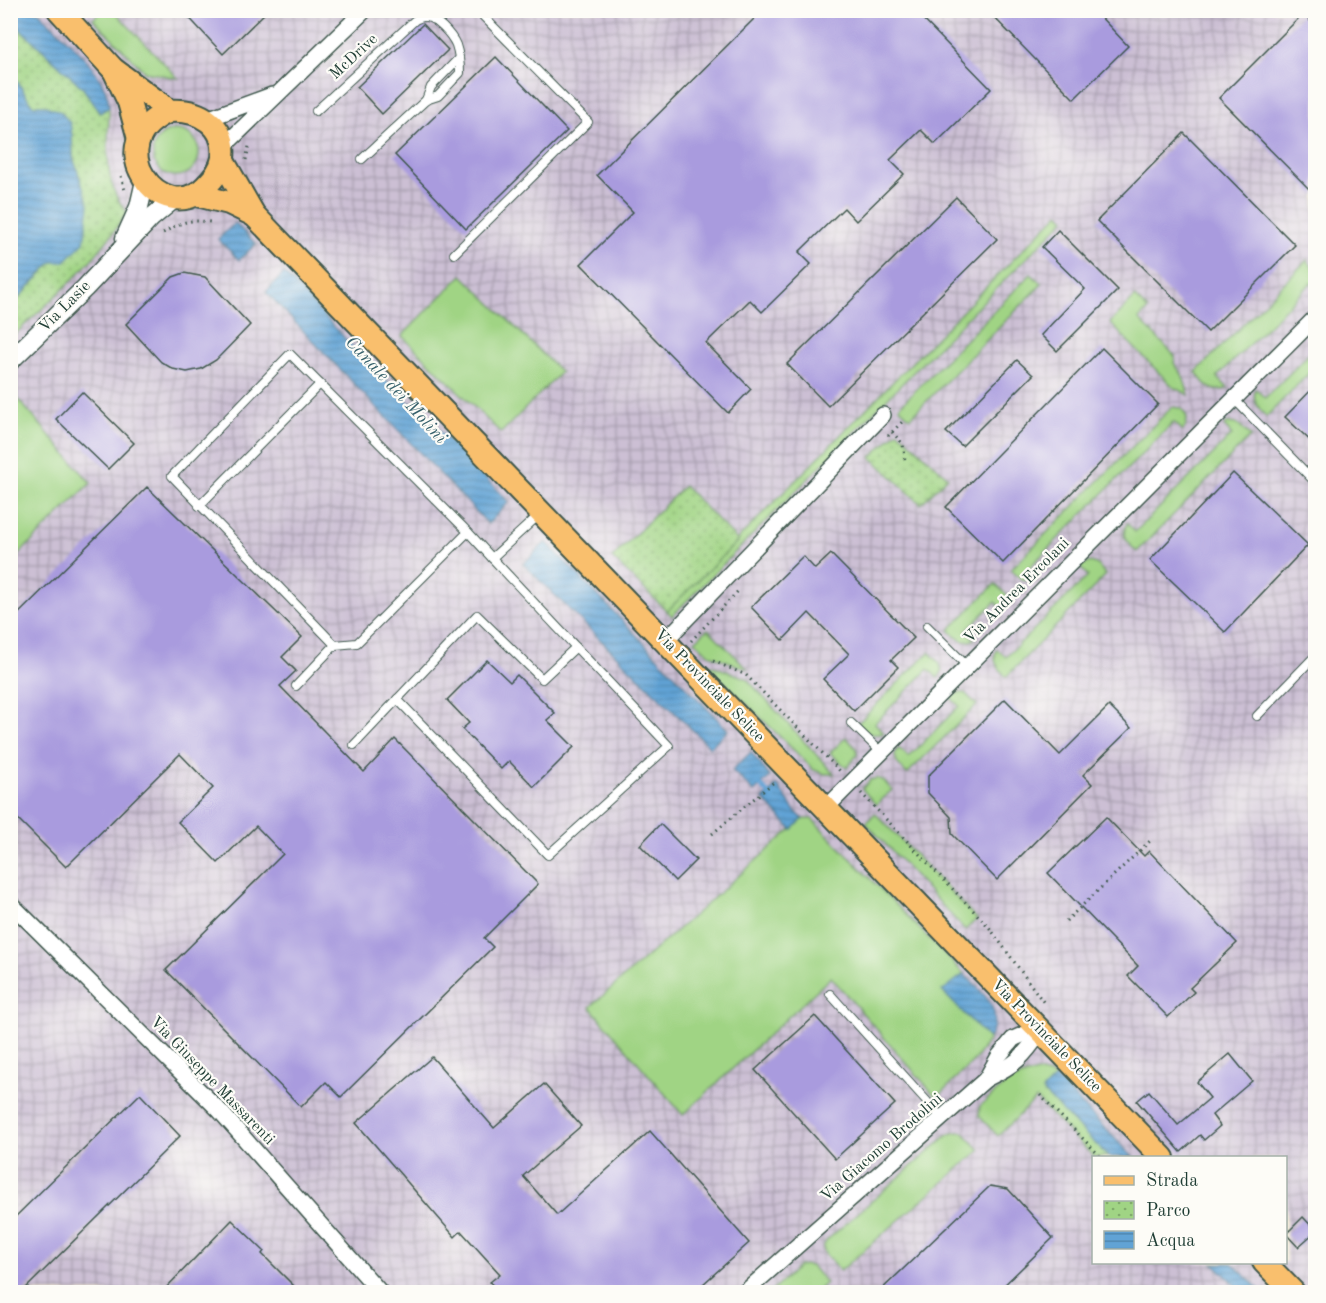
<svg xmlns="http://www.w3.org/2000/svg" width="1326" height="1303" font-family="'Old Standard TT',serif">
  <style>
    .industrial { fill: url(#industrial-grid); fill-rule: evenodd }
    .grass { fill: #a0d484; stroke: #60885c; stroke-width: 1.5 }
    .park { fill: url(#park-dots); stroke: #60885c; stroke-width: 1.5 }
    .water { fill: url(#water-rules); stroke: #407084; stroke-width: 1.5 }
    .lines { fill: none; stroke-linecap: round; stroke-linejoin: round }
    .stream { stroke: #61a3d5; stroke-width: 5 }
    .building { fill: #a99bde }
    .service-casing { stroke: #3e574c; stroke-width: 10 }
    .minor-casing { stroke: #3e574c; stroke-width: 18 }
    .tertiary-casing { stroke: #3e574c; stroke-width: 21 }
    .primary-casing { stroke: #3e574c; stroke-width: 26 }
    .path { stroke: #3e574c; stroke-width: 3; stroke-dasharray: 1.5 4.5; stroke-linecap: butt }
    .service { stroke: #fff; stroke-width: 8 }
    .minor { stroke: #fff; stroke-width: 15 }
    .tertiary { stroke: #fff; stroke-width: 18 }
    .primary { stroke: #f9bf6d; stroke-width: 22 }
    .labels { text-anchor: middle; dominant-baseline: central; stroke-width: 4.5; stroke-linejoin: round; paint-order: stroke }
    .street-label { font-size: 16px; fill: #1f3d34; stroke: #fdfcf7 }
    .water-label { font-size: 18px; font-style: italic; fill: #36616c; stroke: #fdfcf7 }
  </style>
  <defs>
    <pattern id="industrial-grid" width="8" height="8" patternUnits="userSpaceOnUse" patternTransform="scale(1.5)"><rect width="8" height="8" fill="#ccbfd4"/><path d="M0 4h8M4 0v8" fill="none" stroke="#a59cad"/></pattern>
    <pattern id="park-dots" width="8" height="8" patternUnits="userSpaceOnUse" patternTransform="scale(1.5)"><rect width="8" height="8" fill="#a0d484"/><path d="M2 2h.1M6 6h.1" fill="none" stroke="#82ad6d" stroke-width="1.8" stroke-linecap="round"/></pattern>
    <pattern id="water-rules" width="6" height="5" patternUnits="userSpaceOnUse" patternTransform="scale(1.5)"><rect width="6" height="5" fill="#61a3d5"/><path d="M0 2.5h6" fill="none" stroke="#4f86ae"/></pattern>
  </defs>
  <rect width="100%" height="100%" fill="#fdfcf7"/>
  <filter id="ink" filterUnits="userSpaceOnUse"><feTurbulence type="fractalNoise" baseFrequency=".0167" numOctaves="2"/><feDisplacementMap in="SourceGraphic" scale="12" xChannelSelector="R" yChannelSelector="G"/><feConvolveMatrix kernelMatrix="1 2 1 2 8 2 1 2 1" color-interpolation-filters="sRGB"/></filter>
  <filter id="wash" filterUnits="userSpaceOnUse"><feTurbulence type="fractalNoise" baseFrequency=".008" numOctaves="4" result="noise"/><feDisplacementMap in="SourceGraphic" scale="24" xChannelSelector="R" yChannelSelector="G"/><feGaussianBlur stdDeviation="1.35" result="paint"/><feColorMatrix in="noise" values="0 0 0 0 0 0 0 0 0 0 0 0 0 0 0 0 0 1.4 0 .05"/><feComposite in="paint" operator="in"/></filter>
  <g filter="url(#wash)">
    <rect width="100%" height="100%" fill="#f1ead1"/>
    <path class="industrial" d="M10,11h1305v1281h-1304zM1094,1158h192v104h-192z"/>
    <g class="grass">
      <polygon points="102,10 114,11 178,78 145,72 93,19"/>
      <circle cx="176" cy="153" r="23"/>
      <polygon points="1059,213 1065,219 672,616 667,611"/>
      <path d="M1307,260l8,10v17l-4,-4 -94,94 11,11c-15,7 -24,-3 -32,-16z"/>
      <polygon points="1031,274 1042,284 910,418 899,407"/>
      <polygon points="462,275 561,372 501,433 402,336"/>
      <polygon points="1135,297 1148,310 1139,319 1175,356 1174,363 1182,374 1189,395 1173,387 1110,323"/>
      <path d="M1315,348v19l-49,50c-7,-9 -15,-16 -10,-28l9,9z"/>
      <polygon points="11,391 91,483 11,562 10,562"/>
      <path d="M1172,407l9,1c7,8 8,13 2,23l-9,-9 -145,146 9,9 -5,4 -12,-2 -10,-10z"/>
      <path d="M1228,423l10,1 13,12 -114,116c-10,-10 -17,-14 -10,-29l8,9 97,-97 -8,-9z"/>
      <path d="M1091,562l7,3 8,10 -100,102c-8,-10 -15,-16 -9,-28l9,8 82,-81 -9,-10z"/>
      <path d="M995,584l12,11 1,10 -4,5 -9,-8 -29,29 9,8c-12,6 -17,0 -26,-9z"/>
      <polygon points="708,629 747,668 747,669 709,654 695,641"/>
      <path d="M929,652l10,10 3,9 -4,7 -10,-9 -53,54 9,10c-13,4 -18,0 -27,-9z"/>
      <polygon points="705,663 746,678 834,774 825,774 814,770"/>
      <polygon points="956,693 965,693 977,705 907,774 897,763 895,755 898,748 909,757 959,706 950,697"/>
      <polygon points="846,737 856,748 857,755 847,768 830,753"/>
      <polygon points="877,778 884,781 892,790 876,805 862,789 870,780"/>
      <polygon points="875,813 977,919 965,930 866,823"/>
      <polygon points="803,819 812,819 964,974 943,992 989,1039 976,1058 937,1098 831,977 683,1115 590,1007"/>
      <polygon points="1037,1072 1056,1077 1042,1091 1109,1157 1094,1157 1036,1099 998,1136 979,1116 980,1106 1009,1081"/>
      <polygon points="958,1132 963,1132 980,1150 840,1271 825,1254 823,1247 827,1240 949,1134"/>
      <polygon points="804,1265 811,1266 826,1283 816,1292 771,1292 799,1266"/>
    </g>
    <g class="park">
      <path d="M10,20l73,68 16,25 10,-6c0,35 -8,77 18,105 -30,50 -75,87 -116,126v-32l41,-44 36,-57 -15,-47 -1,-22 -28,-31h-12l-18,-29 -3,-18z"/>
      <polygon points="898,431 948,477 921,504 871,457"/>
      <polygon points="684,486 738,541 667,611 612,558"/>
    </g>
    <g class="water">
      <path d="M10,11h28c22,23 71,62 71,96l-9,6 -17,-25 -72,-68z"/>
      <polygon points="11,58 14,76 32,105 44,105 61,112 70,123 72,136 73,158 89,205 84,242 64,262 52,262 11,306 11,262 13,254 16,231 10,207"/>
      <polygon points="235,223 256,244 239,260 218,239"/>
      <polygon points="284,273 368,363 441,432 509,502 488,524 266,292"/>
      <polygon points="546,542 728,730 710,747 523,564"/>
      <polygon points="751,752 770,777 754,792 732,770"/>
      <polygon points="777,785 794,810 803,819 792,830 763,799"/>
      <path d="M964,974c20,21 41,34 25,65l-47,-48z"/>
      <polygon points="1056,1077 1056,1078 1133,1157 1109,1157 1042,1091"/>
      <polygon points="1213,1263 1232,1263 1262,1292 1242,1292"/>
    </g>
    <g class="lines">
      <polyline class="stream" points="757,782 774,799"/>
    </g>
    <g id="blocks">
      <g class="building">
        <polygon points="182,10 268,10 223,54"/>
        <polygon points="763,10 914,10 991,89 935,144 921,130 890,160 904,174 856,221 844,208 799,252 811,264 762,312 750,300 706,343 751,389 728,413 581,264 633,212 597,175"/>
        <polygon points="987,10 1094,10 1128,46 1074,99"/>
        <polygon points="1303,14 1316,27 1316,196 1219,98"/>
        <polygon points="423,24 448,50 382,114 357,87"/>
        <polygon points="496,57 567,131 466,229 395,155"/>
        <polygon points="1184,133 1295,245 1208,332 1097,221"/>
        <polygon points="956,197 997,239 828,406 787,364"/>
        <polygon points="1058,230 1118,290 1057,351 1041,335 1085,289 1042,247"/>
        <polygon points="184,273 205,277 250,325 216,360 201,369 187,372 173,369 161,362 126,324 173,277"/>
        <polygon points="1102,348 1158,404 1003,563 946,507"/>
        <polygon points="1017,360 1033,375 962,446 946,432"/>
        <polygon points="1316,385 1316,446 1285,417"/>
        <polygon points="82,392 134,443 108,469 56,419"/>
        <polygon points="1233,473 1308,545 1225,632 1150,560"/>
        <polygon points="147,487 302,637 282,657 296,671 280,686 364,772 395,739 538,884 484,938 493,947 341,1097 326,1082 301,1107 166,970 283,854 256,826 218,863 178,822 213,788 180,754 66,867 10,811 10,622"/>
        <polygon points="831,554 914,638 891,660 898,667 854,711 823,679 849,654 809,613 783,640 751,607 803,556 815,569"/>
        <polygon points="487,660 510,682 517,675 555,713 547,720 574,747 534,787 509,761 501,769 462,729 469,723 447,700"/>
        <polygon points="1005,699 1060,755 1109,706 1131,728 1083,775 1092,784 997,880 952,834 951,817 928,793 928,776"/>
        <polygon points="1106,817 1144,856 1149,851 1237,943 1190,988 1194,992 1168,1017 1128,976 1138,966 1048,873"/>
        <polygon points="660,824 696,860 675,881 640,845"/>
        <polygon points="815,1016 895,1104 835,1159 755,1070"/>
        <polygon points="1230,1054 1252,1081 1212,1115 1220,1126 1204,1140 1200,1135 1181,1152 1137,1101 1149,1091 1178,1125 1210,1098 1197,1082"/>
        <polygon points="432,1057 494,1128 544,1084 581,1126 523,1176 557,1215 650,1131 749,1243 693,1293 499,1293 490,1282 500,1274 461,1231 455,1237 356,1123"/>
        <polygon points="140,1094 180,1136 21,1293 10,1293 10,1222"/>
        <polygon points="990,1186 1008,1189 1053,1238 996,1293 878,1293"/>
        <polygon points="1303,1217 1316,1231 1298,1247 1286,1234"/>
        <polygon points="232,1220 264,1251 262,1254 301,1293 161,1293"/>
      </g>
    </g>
  </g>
  <g filter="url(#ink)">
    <use href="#blocks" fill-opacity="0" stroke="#3e574c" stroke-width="1.5"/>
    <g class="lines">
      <g class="service-casing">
        <g id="service">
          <polyline points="426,100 431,87 459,58"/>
          <path d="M316,111l99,-91c2,-1 6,-3 9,-3 11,-1 28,18 32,28 3,9 4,19 4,28l-22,23 -12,4 -64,59"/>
          <polyline points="454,254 588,122 477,10"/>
          <polyline points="1234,399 1316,483"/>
          <polyline points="199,506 320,384"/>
          <polyline points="468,532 492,558 540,514"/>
          <polyline points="927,626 967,666"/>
          <polyline points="296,686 335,645 172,476 290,354 468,532 357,643 335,645"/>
          <polyline points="397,699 548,855 669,746 492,558"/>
          <polyline points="1257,716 1316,655"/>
          <polyline points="851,723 882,753"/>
          <polyline points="354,745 477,615 542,679 576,647"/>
          <polyline points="830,994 942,1118"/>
        </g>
      </g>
      <g class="minor-casing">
        <g id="minor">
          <polyline points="207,119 272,95"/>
          <polyline points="224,146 365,10"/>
          <polyline points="665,641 883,415"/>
          <polyline points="826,808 1316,317"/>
          <polyline points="10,903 220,1111 380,1292"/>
          <polyline points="986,1079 999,1056 1013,1039 1038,1028"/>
          <path d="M745,1292l241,-213c29,-14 37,-21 55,-48"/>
        </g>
      </g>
      <g class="tertiary-casing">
        <g id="tertiary">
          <polyline points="125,238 139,207 145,181"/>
          <polyline points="10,361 85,288 151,218 174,199"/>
        </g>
      </g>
      <g class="primary-casing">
        <g id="primary">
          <path d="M59,10l54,59 57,42c29,-2 57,14 53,47 -2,12 -9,20 -17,28 -43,45 -111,-44 -36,-75"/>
          <polyline points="114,70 129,102 139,139"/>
          <polyline points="223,161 254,215 1163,1158"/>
          <polyline points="197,195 229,203 254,215"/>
          <polyline points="1264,1262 1293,1292"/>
        </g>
      </g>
      <g class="path">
        <polyline points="246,160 249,146"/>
        <polyline points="121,176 125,190"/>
        <path d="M163,233c18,-11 25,-14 47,-11l2,-2"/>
        <polyline points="892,432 903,444 905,462"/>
        <polyline points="888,436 904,420"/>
        <polyline points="691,641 739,590"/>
        <polyline points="713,661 746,675 840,771"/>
        <polyline points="861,793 989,927 1044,1003"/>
        <polyline points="712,834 775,781"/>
        <polyline points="1066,921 1152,839"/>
        <polyline points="1040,1095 1102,1158"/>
      </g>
      <use href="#service" class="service"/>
      <use href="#minor" class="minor"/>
      <use href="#tertiary" class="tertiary"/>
      <use href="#primary" class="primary"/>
    </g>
  </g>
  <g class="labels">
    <g class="street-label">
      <text transform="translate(354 57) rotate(-43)">McDrive</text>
      <text transform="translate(65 307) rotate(-45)">Via Lasie</text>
      <text transform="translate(1017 591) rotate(-45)">Via Andrea Ercolani</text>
      <text transform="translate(709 686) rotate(46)">Via Provinciale Selice</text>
      <text transform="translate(1046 1036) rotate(46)">Via Provinciale Selice</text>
      <text transform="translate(212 1081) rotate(46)">Via Giuseppe Massarenti</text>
      <text transform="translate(882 1148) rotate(-41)">Via Giacomo Brodolini</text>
    </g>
    <g class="water-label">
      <text transform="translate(396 390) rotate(47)">Canale dei Molini</text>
    </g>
  </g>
  <rect width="1326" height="1303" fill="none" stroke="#fdfcf7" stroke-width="36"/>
  <rect x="1092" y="1156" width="195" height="108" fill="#fdfcf7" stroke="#a4b0a9" stroke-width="1.5"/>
  <rect x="1104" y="1176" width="30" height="9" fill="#f9bf6d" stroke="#a4b0a9" stroke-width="1.5"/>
  <text x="1146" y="1186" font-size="18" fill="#1f3d34">Strada</text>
  <rect x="1104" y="1201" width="30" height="18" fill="url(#park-dots)" stroke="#a4b0a9" stroke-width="1.5"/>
  <text x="1146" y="1216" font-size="18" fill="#1f3d34">Parco</text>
  <rect x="1104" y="1231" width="30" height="18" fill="url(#water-rules)" stroke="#a4b0a9" stroke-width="1.5"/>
  <text x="1146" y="1246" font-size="18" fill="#1f3d34">Acqua</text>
</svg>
